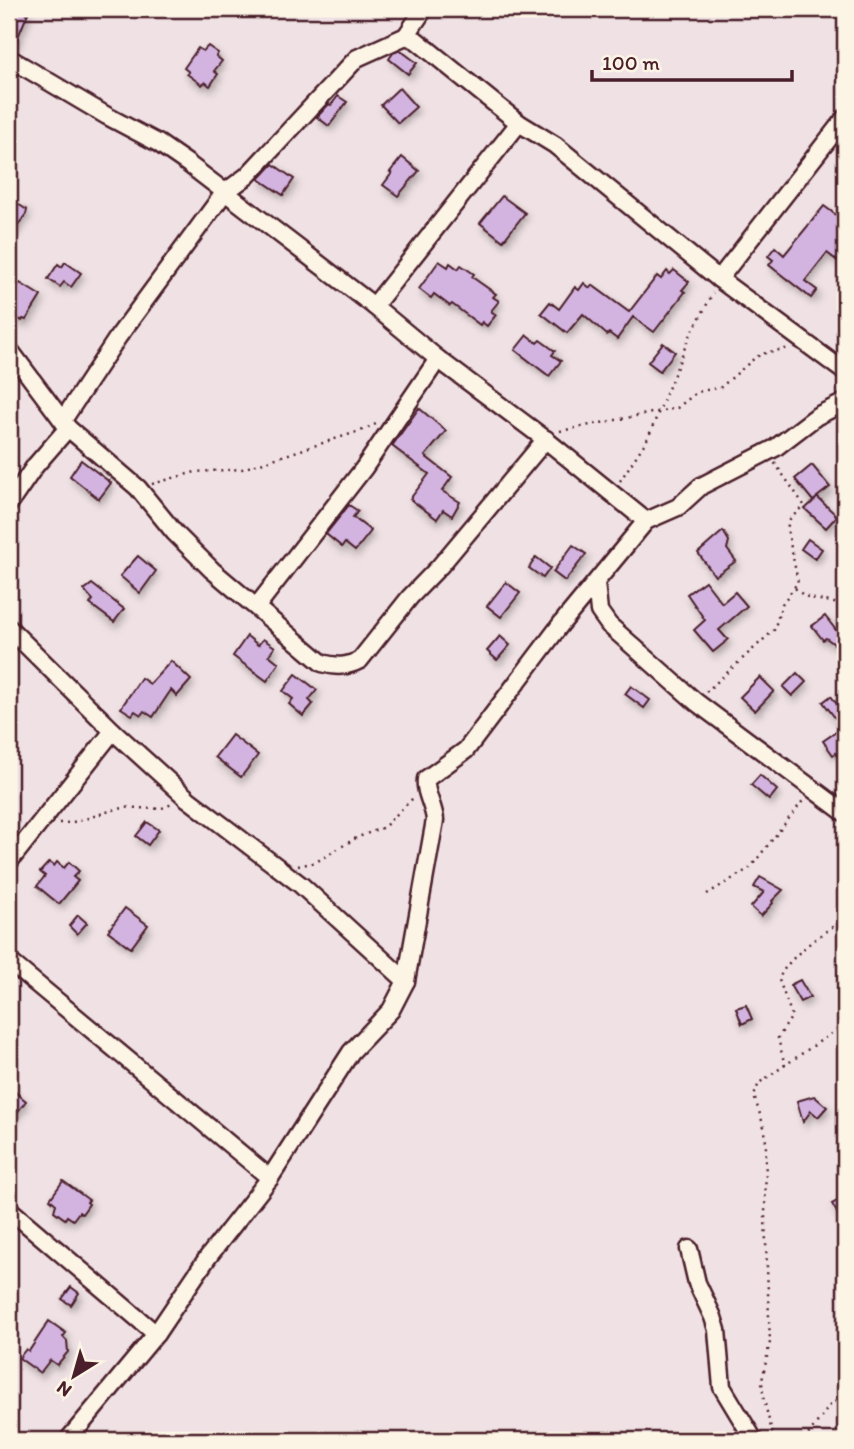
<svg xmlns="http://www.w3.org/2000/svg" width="854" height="1449" font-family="Itim,sans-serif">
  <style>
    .building { fill: #d3b4e0; stroke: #4a1f2b; stroke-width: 2; filter: url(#shadow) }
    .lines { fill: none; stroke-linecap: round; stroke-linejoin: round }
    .minor-casing { stroke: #4a1f2b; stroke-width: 21 }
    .path { stroke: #4a1f2b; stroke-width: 2.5; stroke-dasharray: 2 5; stroke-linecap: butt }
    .minor { stroke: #fcf5e5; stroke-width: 16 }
  </style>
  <defs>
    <filter id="shadow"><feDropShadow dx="2.5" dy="4.5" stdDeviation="3.5" flood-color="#0004"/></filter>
  </defs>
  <rect width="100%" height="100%" fill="#f0e2e4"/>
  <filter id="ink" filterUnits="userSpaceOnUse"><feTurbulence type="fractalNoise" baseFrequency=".0143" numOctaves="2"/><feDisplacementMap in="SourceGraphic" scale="14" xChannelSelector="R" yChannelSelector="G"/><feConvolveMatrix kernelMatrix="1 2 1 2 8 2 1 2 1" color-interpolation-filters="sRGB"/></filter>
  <g filter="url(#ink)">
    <g class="building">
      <polygon points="13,9 28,13 13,49 9,48 9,20"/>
      <polygon points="208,46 218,53 216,56 222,61 214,71 218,74 210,86 205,82 202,85 187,74 189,72 184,68 198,48 203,51"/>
      <polygon points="400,50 417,63 408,74 389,59 393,53"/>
      <polygon points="399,88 416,107 398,123 381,105"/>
      <polygon points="338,96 347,102 329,126 317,117 329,104 331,105"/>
      <polygon points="402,157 419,171 398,196 383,185 392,173 390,172"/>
      <polygon points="273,164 294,179 283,195 259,179"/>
      <polygon points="502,196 525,213 503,241 480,223"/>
      <polygon points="18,204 27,210 26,214 9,238 9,217"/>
      <polygon points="824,206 839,217 845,209 845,254 839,262 827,253 805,281 817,290 811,298 769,265 773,260 768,256 775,247 784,255"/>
      <polygon points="439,261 448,267 450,263 458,269 461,265 474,274 472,277 496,294 493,297 499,301 491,311 496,315 487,326 482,322 480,325 452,304 450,306 434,294 431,298 419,289"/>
      <polygon points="65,262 81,273 71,287 64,282 60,287 48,279 58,264 62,267"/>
      <polygon points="674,270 689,282 682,290 685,292 654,332 633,317 617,339 609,333 607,335 583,314 567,333 541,313 550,302 559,309 575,287 579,290 584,283 590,288 592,285 629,312 657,276 661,279 667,271 670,274"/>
      <polygon points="20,283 41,296 26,320 23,319 22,321 11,315 14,309 9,306 9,298"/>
      <polygon points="527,335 537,343 540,340 555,351 552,355 561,361 549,376 515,350"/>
      <polygon points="663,343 675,352 660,371 648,362"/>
      <polygon points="419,408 446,431 425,456 452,477 442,491 460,502 452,516 443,510 437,519 410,499 429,474 392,446"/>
      <polygon points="81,460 111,483 99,499 70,476"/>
      <polygon points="812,465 830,487 817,497 837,516 826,528 805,509 817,498 813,501 795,479"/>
      <polygon points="349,505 358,511 353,517 371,531 355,551 345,543 342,547 326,534"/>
      <polygon points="723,531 729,541 727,549 736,561 715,576 698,553"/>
      <polygon points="808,539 822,549 815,559 801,549"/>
      <polygon points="573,545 586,554 565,581 553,572"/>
      <polygon points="138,556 156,571 140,593 120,576"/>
      <polygon points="536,557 550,568 543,578 529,568"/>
      <polygon points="705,581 722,603 735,592 747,606 719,630 728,640 713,652 694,630 705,620 687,594"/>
      <polygon points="506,582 520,593 501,617 487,606"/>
      <polygon points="92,584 124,609 114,622 90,604 93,600 84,590"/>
      <polygon points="825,616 839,634 845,625 845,652 826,638 823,640 812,626"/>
      <polygon points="247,636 258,645 263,639 275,647 269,655 279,663 267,681 233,656"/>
      <polygon points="500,636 510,645 497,660 487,651"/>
      <polygon points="171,661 191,680 177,696 171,690 153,717 144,711 141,715 135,711 132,715 121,708 141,678 150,684"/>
      <polygon points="797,673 806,682 792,696 783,687"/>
      <polygon points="296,674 317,690 309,700 313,704 303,716 289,704 293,699 283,691"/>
      <polygon points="760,677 774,691 755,711 740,697"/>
      <polygon points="631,686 650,700 644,708 625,694"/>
      <polygon points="831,696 844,714 836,719 823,702"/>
      <polygon points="839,730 845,739 845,747 833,755 823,741"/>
      <polygon points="232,735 258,755 241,777 215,757"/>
      <polygon points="760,775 777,790 769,800 751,785"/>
      <polygon points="147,822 159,830 148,845 136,836"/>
      <polygon points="49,862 54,866 57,862 64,868 69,862 79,871 73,877 78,881 59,904 37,886 45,876 40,872"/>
      <polygon points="760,877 783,890 772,901 773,903 761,916 751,907 764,892 754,887"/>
      <polygon points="125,908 148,925 131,948 108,931"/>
      <polygon points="78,915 87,923 77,934 69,926"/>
      <polygon points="800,980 810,997 800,1002 790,985"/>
      <polygon points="746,1005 752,1019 742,1024 736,1008"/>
      <polygon points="9,1087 26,1101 9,1123"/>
      <polygon points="814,1096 827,1107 818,1117 811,1111 803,1122 797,1101"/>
      <polygon points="63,1181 89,1200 87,1202 89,1204 82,1214 79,1212 73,1220 67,1216 65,1219 54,1211 56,1204 50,1199"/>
      <polygon points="841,1199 845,1206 845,1226 832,1204"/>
      <polygon points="71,1287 79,1293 71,1305 62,1299"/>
      <polygon points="49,1321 66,1333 63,1337 67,1341 68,1352 57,1365 50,1360 40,1373 19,1358 26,1349 29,1351"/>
    </g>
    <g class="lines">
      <g class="minor-casing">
        <g id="minor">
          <polyline points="406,36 424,9"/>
          <polyline points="9,58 107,116 158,143 187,163 374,306 438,359 541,436 646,521"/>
          <polyline points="719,279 845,118"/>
          <polyline points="374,306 519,123"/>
          <path d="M9,349l59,79 70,60 36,44 38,38 110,93c14,4 25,4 38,-3l50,-63 30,-31 106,-127"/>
          <polyline points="63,420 118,337 224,193 247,176 357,58 406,36 416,40 519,123 555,145 719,279 845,372"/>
          <polyline points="9,504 35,466 68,428"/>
          <polyline points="596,583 599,611 609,625 696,702 845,813"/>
          <polyline points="257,606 364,468 438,359"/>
          <polyline points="9,628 113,731 9,862"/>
          <polyline points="113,731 188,799 301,885 406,981"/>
          <polyline points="9,961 270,1178"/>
          <polyline points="9,1209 156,1334"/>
          <polyline points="689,1249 697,1283 713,1317 717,1330 722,1387 754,1440"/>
          <path d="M68,1440l88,-106 52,-77 62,-79 81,-126 40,-42 15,-29 29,-161c-1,-14 -11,-28 -9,-41l40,-29 95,-126 85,-103 32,-14 23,-21 74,-38 42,-32 28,-14"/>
        </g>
      </g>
      <g class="path">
        <polyline points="560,431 677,408 697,392 721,387 756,357 768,352 791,348"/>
        <polyline points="620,481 648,438 688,340 713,293"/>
        <polyline points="152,484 195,472 242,469 363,430 378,423"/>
        <path d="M795,588c16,17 31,8 50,20"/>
        <polyline points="706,692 774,630 782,604 798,582 787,528 790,519 804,505 774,462"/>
        <path d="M59,823c22,1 43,-12 64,-15 15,-2 36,5 48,-4"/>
        <polyline points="298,866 316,862 356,838 384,827 413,798"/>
        <polyline points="707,894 750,868 805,798"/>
        <path d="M785,1066l-7,-28 14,-22 -13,-36c4,-19 48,-52 66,-60"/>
        <polyline points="843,1185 845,1189"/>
        <polyline points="774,1440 763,1396 762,1381 770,1342 765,1218 766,1143 765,1130 754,1096 759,1083 845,1024"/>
        <polyline points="804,1440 831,1404 845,1396"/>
      </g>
      <use href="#minor" class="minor"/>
    </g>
  </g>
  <rect width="854" height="1449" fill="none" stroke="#fcf5e5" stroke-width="35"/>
  <rect x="18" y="18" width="819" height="1414" fill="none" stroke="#4a1f2b" stroke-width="2.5" filter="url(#ink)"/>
  <g transform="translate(74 1376) rotate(217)" stroke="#fcf5e5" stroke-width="5" paint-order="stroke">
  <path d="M0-5L12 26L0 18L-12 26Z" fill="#4a1f2b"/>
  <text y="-10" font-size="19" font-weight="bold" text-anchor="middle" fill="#4a1f2b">N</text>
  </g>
  <path d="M592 70v10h200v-10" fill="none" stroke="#4a1f2b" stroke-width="3.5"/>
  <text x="602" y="70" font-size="21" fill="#4a1f2b" stroke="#fcf5e5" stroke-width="5" paint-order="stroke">100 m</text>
</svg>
